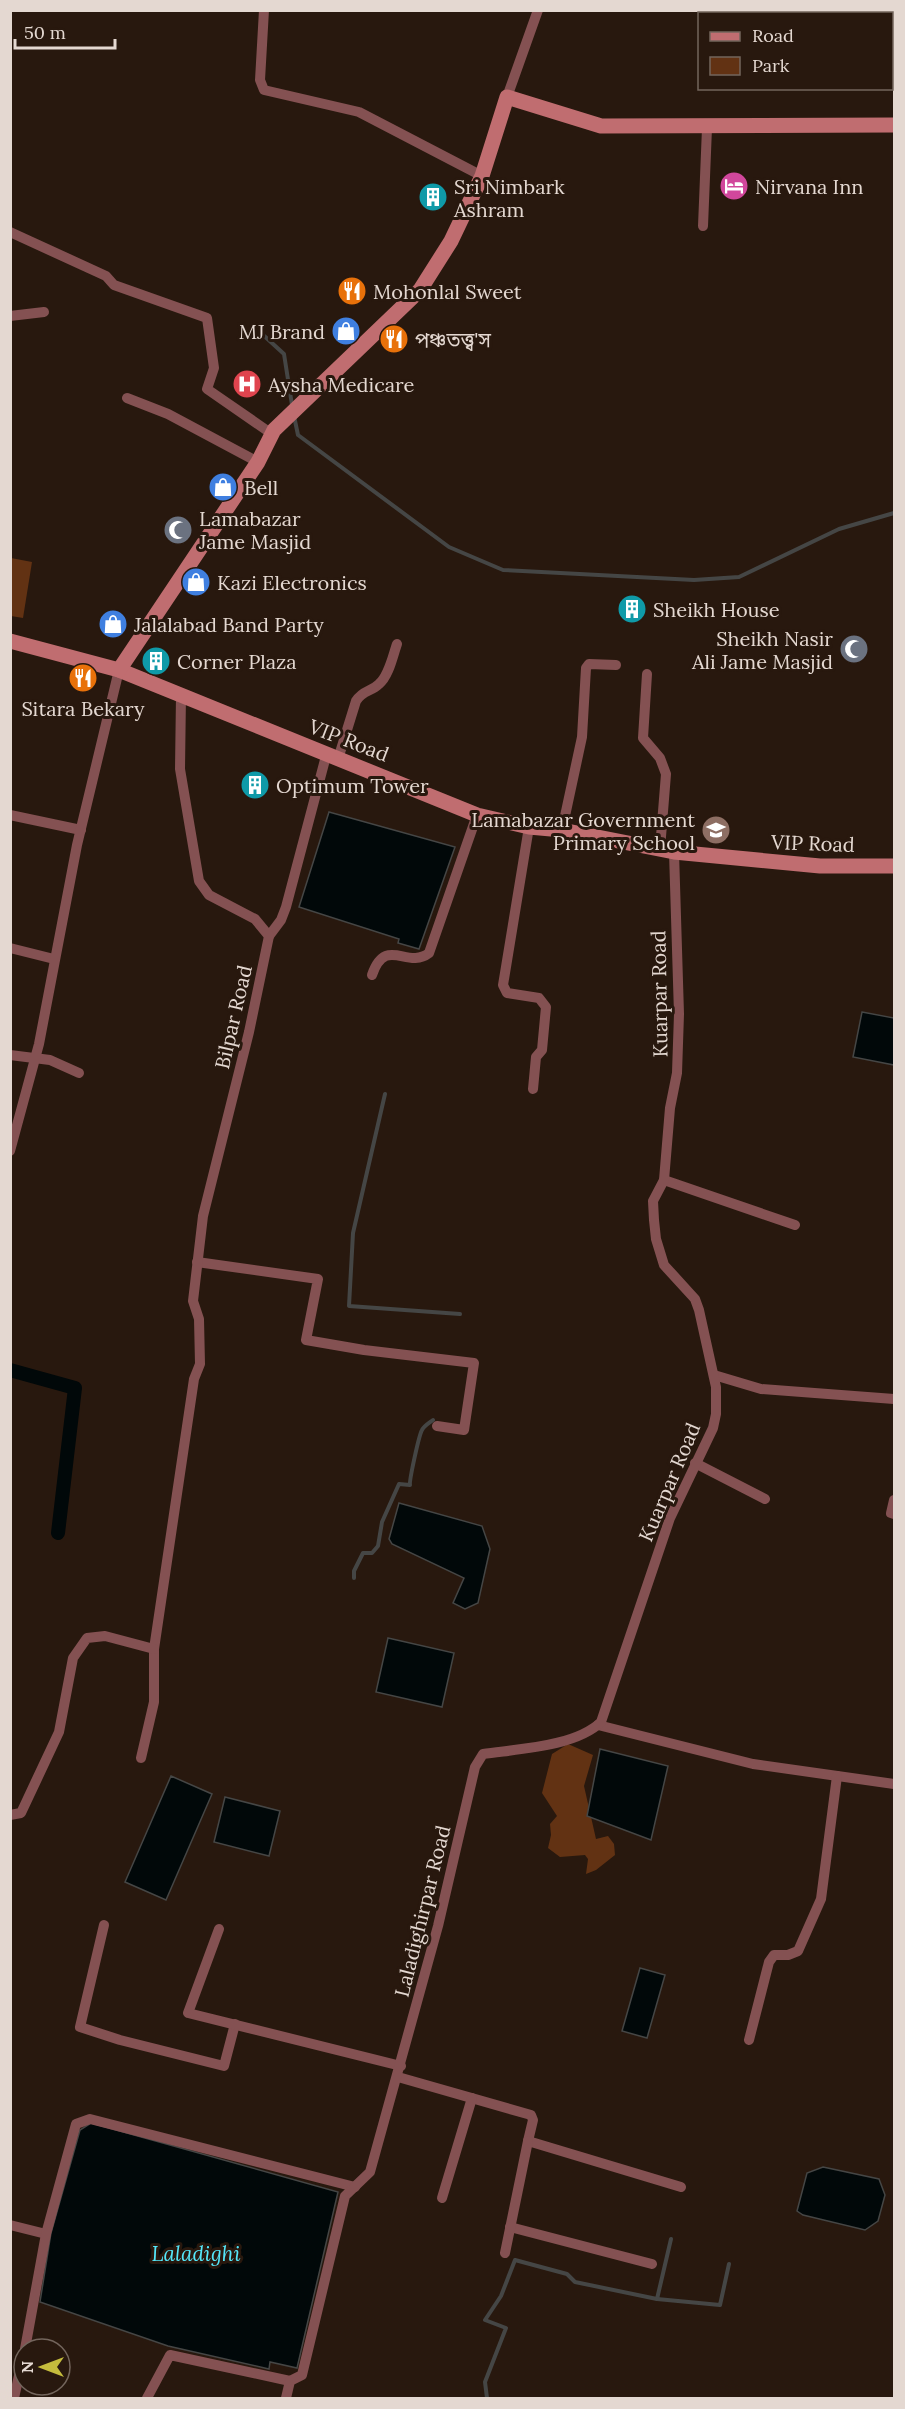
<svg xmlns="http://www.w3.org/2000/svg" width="905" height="2409" font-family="Lora,'Noto Sans Bengali',serif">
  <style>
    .green { fill: #623213 }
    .water { fill: #010809; stroke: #454645; stroke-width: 1.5 }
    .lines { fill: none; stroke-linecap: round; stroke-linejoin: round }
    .stream { stroke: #454645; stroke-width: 4 }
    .canal { stroke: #010809; stroke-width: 14 }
    .street { stroke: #845152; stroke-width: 10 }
    .secondary { stroke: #c06d70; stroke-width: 15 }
    .labels { text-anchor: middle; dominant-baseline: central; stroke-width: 6; stroke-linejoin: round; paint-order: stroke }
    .poi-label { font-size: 20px; fill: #e4d8d1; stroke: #28180e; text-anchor: start }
    .street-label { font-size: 20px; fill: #e4d8d1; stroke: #28180e }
    .water-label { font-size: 21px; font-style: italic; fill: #55e7f9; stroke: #28180e }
  </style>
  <rect width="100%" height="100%" fill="#28180e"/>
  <g class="green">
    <polygon points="11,558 32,562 23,618 11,616"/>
    <polygon points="568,1744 593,1755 584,1786 596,1839 608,1836 614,1844 615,1855 596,1870 586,1874 588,1859 585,1855 560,1857 548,1848 551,1835 550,1824 557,1816 542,1793 552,1754"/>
  </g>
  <g class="water">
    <polygon points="329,812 455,847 419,949 398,943 399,939 299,907"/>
    <polygon points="862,1012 894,1018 894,1065 853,1057"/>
    <polygon points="399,1503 482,1526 490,1549 478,1603 465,1609 453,1603 464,1578 392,1544 389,1539"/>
    <polygon points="388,1638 454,1653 442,1707 376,1692"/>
    <polygon points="600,1749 668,1766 651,1840 587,1816"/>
    <polygon points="171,1776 212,1794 166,1900 125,1882"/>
    <polygon points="225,1797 280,1811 269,1856 214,1842"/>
    <polygon points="640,1968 665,1975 647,2038 622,2031"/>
    <polygon points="91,2123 338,2192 297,2368 270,2362 269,2369 168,2346 40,2302 51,2233 80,2130"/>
    <polygon points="823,2167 879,2179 885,2195 878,2221 865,2230 803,2215 797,2211 807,2173"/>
  </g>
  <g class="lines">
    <g class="stream">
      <polyline points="261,333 284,354 292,405"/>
      <polyline points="294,416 298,435 449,547 503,570 694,580 739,577 839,529 894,513"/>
      <polyline points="385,1094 353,1233 349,1306 460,1314"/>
      <path d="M354,1578v-7l9,-18h9l6,-7 4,-24 17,-38 11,1c-1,-4 9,-50 12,-55 2,-4 7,-7 11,-10"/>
      <polyline points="671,2239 657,2299 720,2305 729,2264"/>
      <polyline points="487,2398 485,2382 506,2328 485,2320 501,2296 515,2260 567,2274 575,2282 657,2299"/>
    </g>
    <polyline class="canal" points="10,1370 75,1388 58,1533"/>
    <g class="street">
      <polyline points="264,10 260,80 264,90 359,112 482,176"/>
      <polyline points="507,97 538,10"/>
      <polyline points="703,226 707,128"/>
      <polyline points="10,232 106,276 114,285 207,318 214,368 207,389 272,434"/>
      <polyline points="10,316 44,312"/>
      <polyline points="127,398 168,414 258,462"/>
      <polyline points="647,674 643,738 660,758 666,774 660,849"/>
      <path d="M338,759l18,-58c7,-11 15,-9 23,-17 10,-8 14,-29 18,-40"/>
      <polyline points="10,815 81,830"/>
      <polyline points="529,827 503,985 507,993 539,998 546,1007 542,1050 536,1057 533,1089"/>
      <polyline points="562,830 582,737 586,668 589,664 616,665"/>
      <polyline points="269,936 281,920 286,907 326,756"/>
      <polyline points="10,948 54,959"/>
      <path d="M372,975c14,-40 35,-5 57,-22l48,-138"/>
      <polyline points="10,1055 50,1060 79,1073"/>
      <polyline points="10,1151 39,1044 77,845 119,670"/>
      <polyline points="664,1180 795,1225"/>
      <polyline points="197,1262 318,1279 306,1340 364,1350 474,1363 464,1430 437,1426"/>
      <polyline points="714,1375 761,1389 894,1399"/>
      <polyline points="695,1463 765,1499"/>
      <polyline points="894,1500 891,1513 894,1514"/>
      <polyline points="598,1725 753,1764 894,1784"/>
      <polyline points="141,1758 154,1702 154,1649 194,1379 200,1364 199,1319 193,1301 203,1216 249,1032 269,936 255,919 209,895 199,881 180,769 181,695"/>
      <polyline points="10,1815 21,1813 59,1732 73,1658 87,1638 105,1636 154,1649"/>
      <polyline points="104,1925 80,2027 120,2040 224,2066 235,2024"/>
      <polyline points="219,1929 188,2013 401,2066"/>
      <polyline points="749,2040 769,1962 774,1955 788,1955 798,1951 821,1899 837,1776"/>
      <polyline points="398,2077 531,2115 533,2120 528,2141 681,2187"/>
      <polyline points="442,2198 472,2098"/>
      <polyline points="10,2225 46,2234"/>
      <polyline points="510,2227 652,2264"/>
      <polyline points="505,2253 528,2141"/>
      <polyline points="25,2349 46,2234 76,2124 90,2119 355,2187"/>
      <polyline points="14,2398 24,2353"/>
      <polyline points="147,2398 170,2355 290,2381"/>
      <path d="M286,2398l4,-17 12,-6 43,-179 25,-24 68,-246 37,-159 8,-13c34,-5 92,-7 118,-32l69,-204 43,-90 3,-14v-27l-17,-77 -4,-11 -31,-34 -8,-26 -2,-19 -1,-19 11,-21 6,-72 7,-35 2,-59 -5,-162"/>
    </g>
    <g class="secondary">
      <polyline points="10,641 119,670 477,815 529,827 562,830 674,852 820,866 894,866"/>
      <polyline points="119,670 258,462 274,430 420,290 451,241 482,176 507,97 601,126 894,125"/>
    </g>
  </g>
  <defs>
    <g id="hotel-disc" transform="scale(1.5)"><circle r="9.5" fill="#d1479c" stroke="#28180e"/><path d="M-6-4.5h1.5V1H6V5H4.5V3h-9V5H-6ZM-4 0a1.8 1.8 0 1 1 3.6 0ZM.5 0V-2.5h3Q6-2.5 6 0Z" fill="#fff"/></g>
    <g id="building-disc" transform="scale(1.5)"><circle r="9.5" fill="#0f9aa8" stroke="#28180e"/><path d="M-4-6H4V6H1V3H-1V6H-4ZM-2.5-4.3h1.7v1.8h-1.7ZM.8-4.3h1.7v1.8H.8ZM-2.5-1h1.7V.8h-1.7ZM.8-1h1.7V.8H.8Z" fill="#fff"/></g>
    <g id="restaurant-disc" transform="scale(1.5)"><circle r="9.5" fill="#e8710a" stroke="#28180e"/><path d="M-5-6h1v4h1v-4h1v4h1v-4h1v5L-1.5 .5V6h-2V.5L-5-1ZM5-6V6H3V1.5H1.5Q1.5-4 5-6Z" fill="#fff"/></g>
    <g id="shop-disc" transform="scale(1.5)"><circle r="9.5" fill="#3f7fe0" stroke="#28180e"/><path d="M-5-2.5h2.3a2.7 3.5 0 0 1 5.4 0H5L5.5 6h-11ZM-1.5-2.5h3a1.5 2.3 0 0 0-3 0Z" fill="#fff"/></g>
    <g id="hospital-disc" transform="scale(1.5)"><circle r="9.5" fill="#e0444e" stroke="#28180e"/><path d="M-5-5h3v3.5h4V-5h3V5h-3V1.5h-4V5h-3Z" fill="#fff"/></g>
    <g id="mosque-disc" transform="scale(1.5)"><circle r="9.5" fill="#6b7280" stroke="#28180e"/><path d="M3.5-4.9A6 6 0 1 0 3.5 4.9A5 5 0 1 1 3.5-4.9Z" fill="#fff"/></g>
    <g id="school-disc" transform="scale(1.5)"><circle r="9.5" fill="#8d6e63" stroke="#28180e"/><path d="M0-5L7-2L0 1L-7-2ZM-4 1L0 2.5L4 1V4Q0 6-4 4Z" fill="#fff"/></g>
  </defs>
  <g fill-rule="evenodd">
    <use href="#hotel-disc" x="734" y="186"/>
    <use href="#building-disc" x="433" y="197"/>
    <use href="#restaurant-disc" x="352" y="291"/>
    <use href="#shop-disc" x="346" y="331"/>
    <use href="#restaurant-disc" x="394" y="339"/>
    <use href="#hospital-disc" x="247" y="384"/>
    <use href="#shop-disc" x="223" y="487"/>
    <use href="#mosque-disc" x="178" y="530"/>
    <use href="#shop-disc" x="196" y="582"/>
    <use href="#building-disc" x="632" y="609"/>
    <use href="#shop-disc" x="113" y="624"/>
    <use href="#mosque-disc" x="854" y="649"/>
    <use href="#building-disc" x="156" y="661"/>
    <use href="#restaurant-disc" x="83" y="678"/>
    <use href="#building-disc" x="255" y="785"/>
    <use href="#school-disc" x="716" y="830"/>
  </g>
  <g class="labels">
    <g class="poi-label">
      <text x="454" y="186">Sri Nimbark<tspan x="454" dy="23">Ashram</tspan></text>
      <text x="755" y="186">Nirvana Inn</text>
      <text x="373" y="291">Mohonlal Sweet</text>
      <text x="325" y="331" text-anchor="end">MJ Brand</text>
      <text x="415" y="339">পঞ্চতত্ত্ব'স</text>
      <text x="268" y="384">Aysha Medicare</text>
      <text x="244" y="487">Bell</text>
      <text x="199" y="518">Lamabazar<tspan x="199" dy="23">Jame Masjid</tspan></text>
      <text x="217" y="582">Kazi Electronics</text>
      <text x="653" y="609">Sheikh House</text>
      <text x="134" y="624">Jalalabad Band Party</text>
      <text x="833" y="638" text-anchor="end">Sheikh Nasir<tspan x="833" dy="23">Ali Jame Masjid</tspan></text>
      <text x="177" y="661">Corner Plaza</text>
      <text x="83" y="708" text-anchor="middle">Sitara Bekary</text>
      <text x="276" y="785">Optimum Tower</text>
      <text x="695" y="819" text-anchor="end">Lamabazar Government<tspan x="695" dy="23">Primary School</tspan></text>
    </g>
    <g class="street-label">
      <text transform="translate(349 740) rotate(21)">VIP Road</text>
      <text transform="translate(813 843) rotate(2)">VIP Road</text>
      <text transform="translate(659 994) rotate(-91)">Kuarpar Road</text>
      <text transform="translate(233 1017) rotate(-77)">Bilpar Road</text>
      <text transform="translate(669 1482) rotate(-67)">Kuarpar Road</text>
      <text transform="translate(422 1911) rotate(-76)">Laladighirpar Road</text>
    </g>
    <g class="water-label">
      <text x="196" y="2253">Laladighi</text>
    </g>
  </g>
  <rect width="905" height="2409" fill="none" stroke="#e4d8d1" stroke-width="24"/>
  <rect x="698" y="12" width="195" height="78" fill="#28180e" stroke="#73655c" stroke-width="1.5"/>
  <rect x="710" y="32" width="30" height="9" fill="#c06d70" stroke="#73655c" stroke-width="1.5"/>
  <text x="752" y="42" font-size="18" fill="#e4d8d1">Road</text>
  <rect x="710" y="57" width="30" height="18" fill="#623213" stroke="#73655c" stroke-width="1.5"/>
  <text x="752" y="72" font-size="18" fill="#e4d8d1">Park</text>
  <g transform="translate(42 2367) rotate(270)"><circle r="28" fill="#28180e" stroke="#73655c" stroke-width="1.5"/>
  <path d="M0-4.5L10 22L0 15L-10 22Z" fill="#c5bc3d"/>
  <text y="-9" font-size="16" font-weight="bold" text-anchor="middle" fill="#e4d8d1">N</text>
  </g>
  <path d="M15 39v9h100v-9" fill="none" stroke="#e4d8d1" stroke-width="3"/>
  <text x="24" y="39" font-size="18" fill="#e4d8d1" stroke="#28180e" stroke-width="4.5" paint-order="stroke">50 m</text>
</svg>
